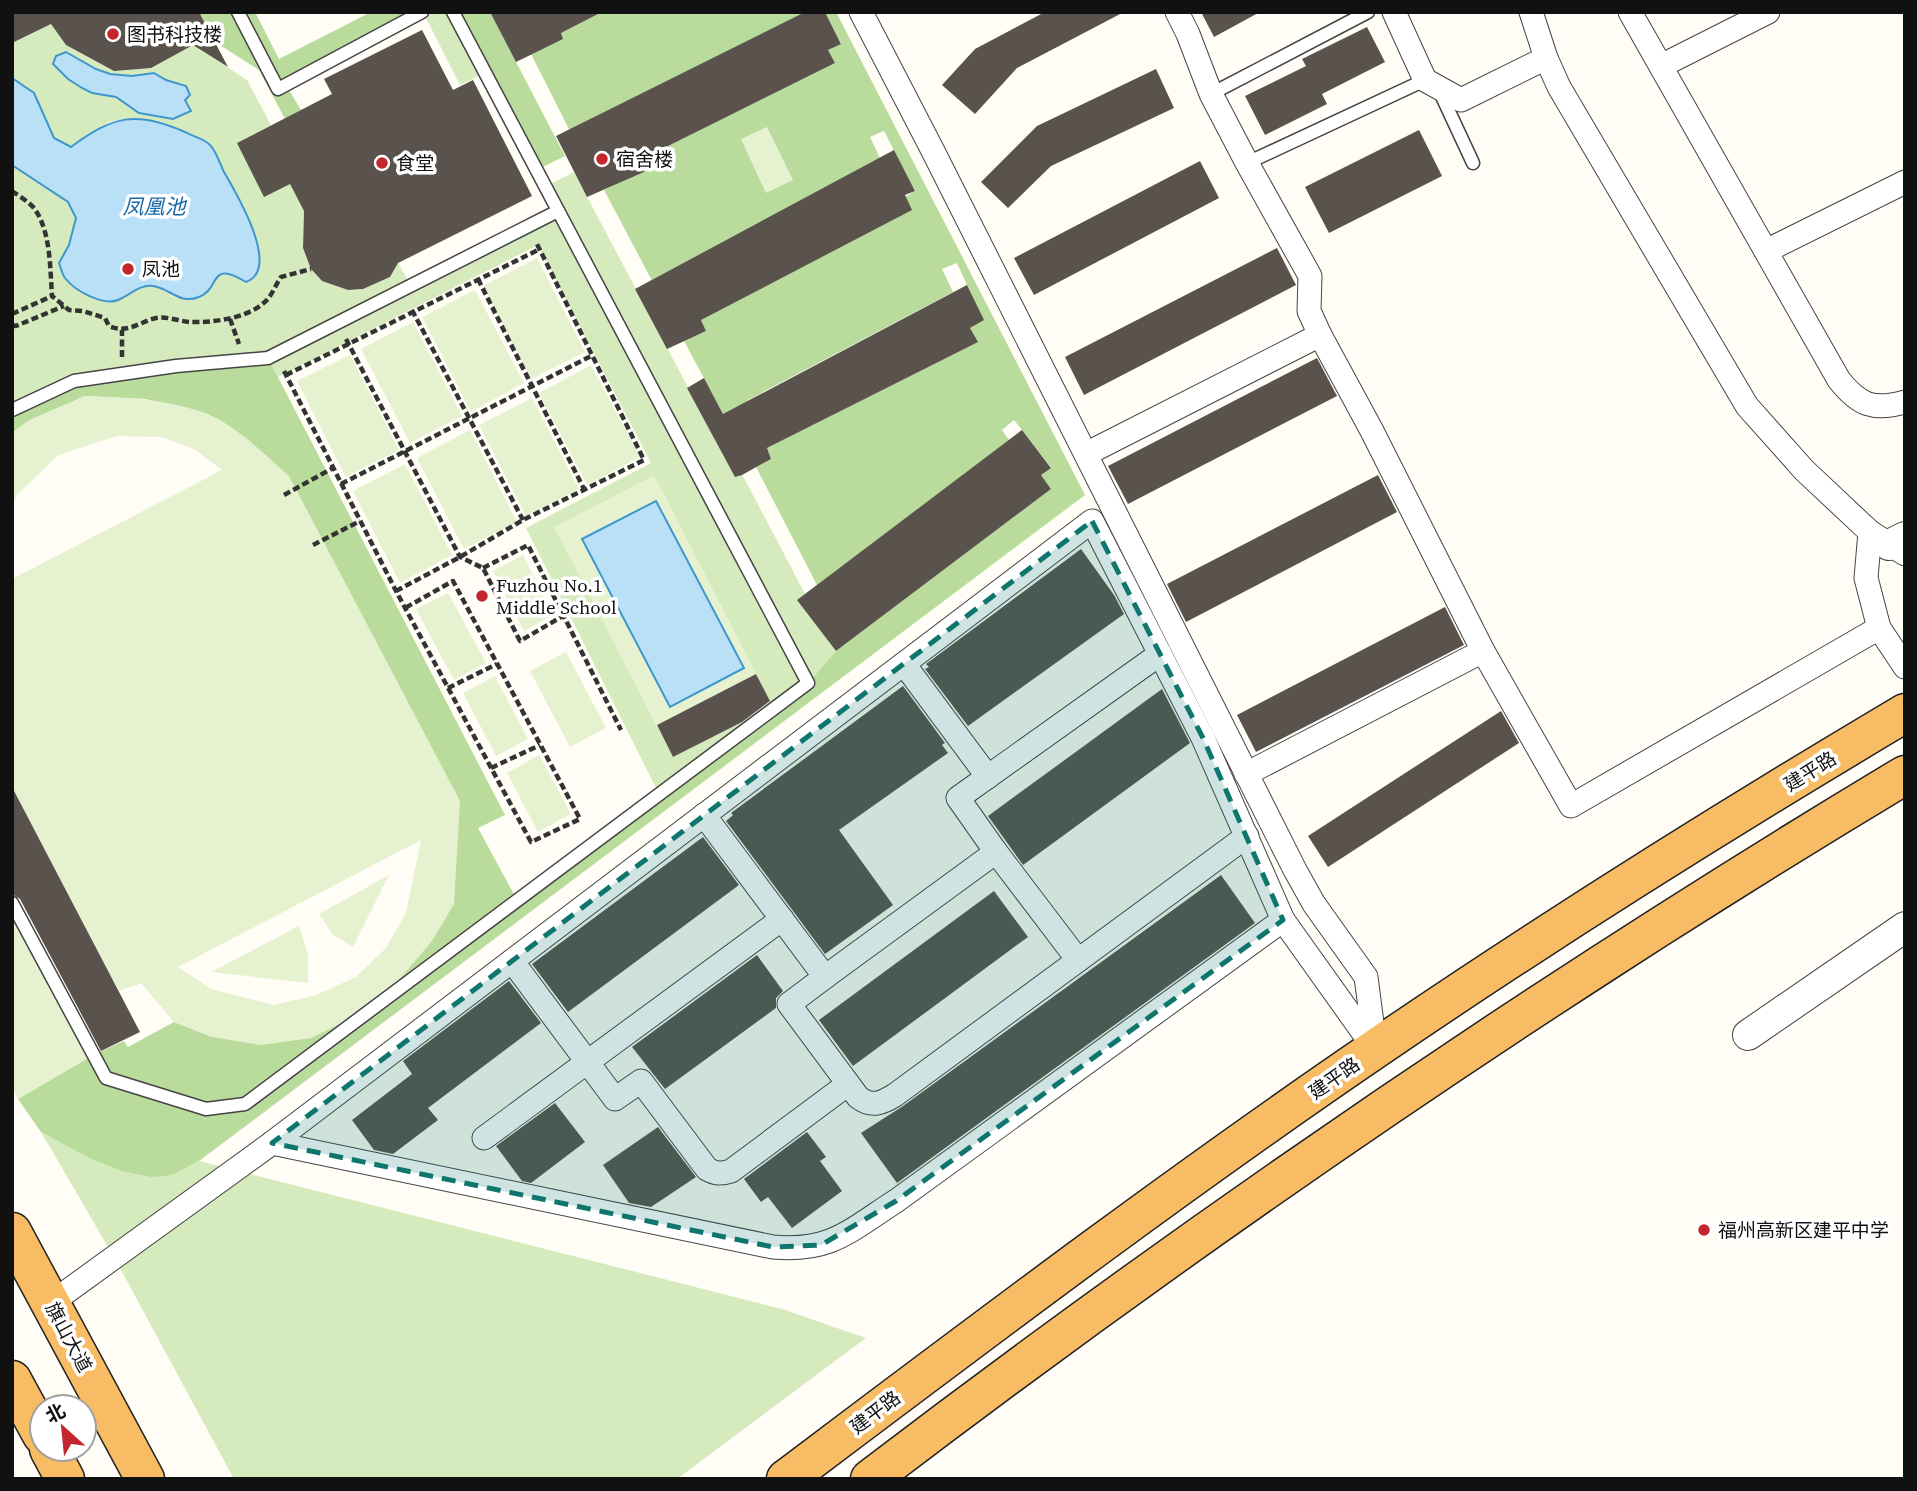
<svg xmlns="http://www.w3.org/2000/svg" width="1917" height="1491" font-family="'Source Serif 4','Noto Sans SC',serif">
  <style>
    .green { fill: #d5ebbd; fill-rule: evenodd }
    .forest { fill: #b9dc9c }
    .pitch { fill: #e6f2cf; fill-rule: evenodd }
    .water { fill: #b9e0f7; stroke: #3f96cf; stroke-width: 2 }
    .building { fill: #5a524d }
    .lines { fill: none; stroke-linecap: round; stroke-linejoin: round }
    .service-casing { stroke: #444; stroke-width: 15 }
    .minor-casing { stroke: #444; stroke-width: 25 }
    .tertiary-casing { stroke: #444; stroke-width: 32 }
    .trunk-casing { stroke: #222; stroke-width: 41 }
    .path { stroke: #333; stroke-width: 4.5; stroke-dasharray: 7 3.5; stroke-linecap: butt }
    .service { stroke: #fff; stroke-width: 12 }
    .minor { stroke: #fff; stroke-width: 23 }
    .tertiary { stroke: #fff; stroke-width: 30 }
    .trunk { stroke: #f7bc64; stroke-width: 38 }
    .marked { fill: #0f766e; fill-opacity: 0.2; stroke: #0f766e; stroke-width: 5; stroke-dasharray: 14 9; stroke-linejoin: round }
    .poi-dot { fill: #c4262e; stroke: #fff; stroke-width: 2.5 }
    .labels { text-anchor: middle; dominant-baseline: central; stroke-width: 7; stroke-linejoin: round; paint-order: stroke }
    .poi-label { font-size: 19px; fill: #111; stroke: #fff; text-anchor: start }
    .street-label { font-size: 19px; fill: #111; stroke: #fff }
    .water-label { font-size: 21px; font-style: italic; fill: #1768a6; stroke: #fff }
  </style>
  <rect width="100%" height="100%" fill="#fffdf5"/>
  <g class="green">
    <path d="M184,12l20,40 43,28 24,45 -34,18 53,41 14,27 -1,37 8,21 11,12 26,9 15,-1 27,-12 8,-14 13,22 147,-73 -13,-25 29,-15 161,304 7,-2 63,120 -7,6 38,51 -28,32 -149,111 -133,-266 125,-65 -113,-218 -260,132 -10,-19 -256,52v-245l56,37 8,16 -7,27 -10,19 5,13 10,10 58,5 13,-6h11l20,12 23,-1c17,-20 21,-30 47,-15l9,-49 -11,-26 -34,-63 -53,-23 -34,-2 -14,3 -23,13 -15,12 -17,-9 -20,-45 -22,-15v-35l39,-19 15,21 48,26zM654,476l118,229 -99,52 -118,-230z"/>
    <polygon points="423,12 453,12 485,73 460,85"/>
    <polygon points="41,1132 89,1158 172,1175 199,1161 782,1309 866,1338 677,1479 234,1479 114,1257"/>
  </g>
  <g class="forest">
    <polygon points="199,12 255,12 279,59 371,12 422,12 286,85 301,110 285,119 259,70 215,42"/>
    <polygon points="453,12 490,12 565,156 537,170"/>
    <polygon points="602,12 803,12 803,13 574,139 531,54 563,39 561,33"/>
    <polygon points="825,12 836,12 1085,495 199,1161 172,1175 151,1177 122,1171 89,1158 41,1132 18,1099 93,1055 124,1041 128,1047 174,1022 213,1037 311,1038 454,904 249,441 208,414 145,399 85,396 28,421 12,433 12,410 74,381 268,358 505,815 478,828 517,900 808,683 836,651 1051,489 1041,475 1051,467 1014,420 1002,430 1009,440 817,585 756,467 771,459 767,448 977,342 970,328 983,320 957,263 942,269 953,292 748,400 728,423 684,341 706,331 701,320 915,191 884,131 870,137 880,158 658,292 604,190 643,172 638,161 835,63 828,50 841,43"/>
  </g>
  <g class="pitch">
    <polygon points="767,127 793,180 766,193 741,139"/>
    <polygon points="537,258 585,352 531,379 483,286"/>
    <polygon points="475,290 524,383 471,412 422,317"/>
    <polygon points="413,322 462,416 410,443 361,349"/>
    <polygon points="350,355 399,450 346,477 297,381"/>
    <polygon points="591,365 640,457 587,485 539,393"/>
    <path d="M85,396c41,2 84,3 122,18 30,12 58,41 82,62l171,325 -6,103 -22,37 -39,46 -43,32 -39,19 -50,7 -48,-8 -39,-15 -33,-39 -22,8 -107,-204v-208l210,-109 -28,-21 -33,-12 -44,-1 -59,19 -40,39 -6,10v-71l16,-12zM421,840l-15,73 -21,36 -29,28 -40,18 -42,10 -63,-16 -33,-22z"/>
    <polygon points="532,398 579,489 526,516 479,425"/>
    <polygon points="470,430 517,522 464,549 417,458"/>
    <polygon points="405,464 452,555 400,583 353,491"/>
    <polygon points="654,476 756,674 657,725 554,527"/>
    <polygon points="523,555 553,615 524,631 493,571"/>
    <polygon points="448,593 486,663 454,680 416,609"/>
    <polygon points="566,652 606,728 570,747 530,671"/>
    <polygon points="495,676 528,739 496,756 463,693"/>
    <polygon points="539,755 571,814 538,832 507,773"/>
    <polygon points="389,875 353,947 333,935 319,914"/>
    <polygon points="12,903 93,1055 18,1099 12,1088"/>
    <polygon points="299,926 308,954 308,983 211,972"/>
  </g>
  <g class="water">
    <polygon points="66,52 96,69 110,74 132,76 154,73 166,80 186,86 190,95 185,100 191,111 173,119 139,113 116,97 92,93 82,88 68,79 53,64 56,56"/>
    <path d="M12,78l22,15 20,45 17,9c42,-31 65,-37 114,-15 7,4 19,7 24,12 7,6 11,20 15,28 12,21 58,97 22,110 -38,-23 -25,7 -47,15 -19,8 -30,-9 -46,-11 -13,-2 -23,9 -35,14 -15,6 -43,-9 -53,-22 -3,-4 -4,-10 -6,-15l10,-18 7,-27 -8,-16 -56,-37z"/>
    <polygon points="656,501 744,668 670,707 582,539"/>
  </g>
  <g class="building">
    <polygon points="12,12 199,12 228,67 193,45 151,68 114,71 66,45 51,24 12,43"/>
    <polygon points="490,12 602,12 561,33 563,39 516,62"/>
    <polygon points="805,12 825,12 841,44 828,50 835,63 638,161 644,172 587,197 556,136"/>
    <polygon points="1045,12 1124,12 1017,68 975,114 942,85 975,49"/>
    <polygon points="1201,12 1260,12 1214,37"/>
    <polygon points="1367,27 1385,62 1322,94 1327,104 1265,135 1245,96 1306,66 1302,59"/>
    <polygon points="422,30 453,90 473,80 532,196 398,263 390,277 363,289 348,290 322,281 311,269 303,248 304,211 290,184 264,197 237,143 332,94 324,79"/>
    <polygon points="1156,69 1174,108 1051,166 1008,208 981,182 1037,126"/>
    <polygon points="1419,130 1442,176 1329,233 1305,187"/>
    <polygon points="894,150 915,191 905,195 912,210 701,320 706,331 667,349 635,289"/>
    <polygon points="1200,161 1219,198 1034,295 1014,258"/>
    <polygon points="1277,248 1296,285 1084,395 1065,357"/>
    <polygon points="967,285 984,320 970,328 978,342 767,448 771,459 742,475 735,477 687,388 704,378 723,414"/>
    <polygon points="1317,358 1337,396 1128,504 1108,466"/>
    <polygon points="1022,430 1051,468 1041,475 1051,489 836,651 797,600"/>
    <polygon points="1378,475 1397,512 1186,622 1167,584"/>
    <polygon points="1081,549 1114,595 1124,614 968,726 925,669 929,667 926,664"/>
    <polygon points="1445,607 1464,645 1256,752 1237,715"/>
    <polygon points="756,674 770,701 742,722 673,757 657,725"/>
    <polygon points="903,686 945,743 942,745 948,753 839,830 893,905 825,954 726,821 733,815 731,813"/>
    <polygon points="1162,689 1190,743 1023,865 988,816"/>
    <polygon points="1501,711 1519,743 1328,867 1308,836"/>
    <polygon points="12,787 140,1032 101,1051 20,899 12,894"/>
    <polygon points="703,837 739,885 568,1012 532,964"/>
    <polygon points="1221,875 1255,923 897,1183 861,1133 903,1106"/>
    <polygon points="994,891 1028,937 853,1066 819,1020"/>
    <polygon points="757,955 783,991 776,998 776,1008 665,1089 632,1047"/>
    <polygon points="509,981 541,1023 428,1108 438,1120 393,1154 374,1150 352,1120 412,1074 403,1061"/>
    <polygon points="555,1103 585,1142 531,1183 522,1181 496,1146"/>
    <polygon points="658,1127 696,1177 651,1207 629,1203 603,1165"/>
    <polygon points="807,1132 826,1157 820,1161 842,1191 792,1228 768,1197 761,1202 744,1179"/>
  </g>
  <g class="lines">
    <g class="service-casing">
      <g id="service">
        <polyline points="238,12 278,89 422,12"/>
        <polyline points="1439,90 1473,163"/>
        <polyline points="1211,94 1368,12"/>
        <polyline points="1247,163 1425,80"/>
        <polyline points="12,410 74,381 176,366 268,358 558,211"/>
        <polyline points="12,903 106,1078 206,1109 245,1104 808,683 453,12"/>
      </g>
    </g>
    <g class="minor-casing">
      <g id="minor">
        <polyline points="861,12 933,151 1295,870 1314,904 1366,977 1375,1046"/>
        <polyline points="1177,12 1188,34 1211,94 1247,163 1310,276 1309,311 1320,335 1372,431 1483,651 1571,806 1879,628"/>
        <polyline points="1394,12 1425,80 1461,100 1546,58"/>
        <polyline points="1531,12 1546,58 1559,87 1747,406 1804,470 1870,532 1905,554"/>
        <path d="M1630,12l209,368c20,25 34,31 66,22"/>
        <polyline points="1661,66 1768,12"/>
        <polyline points="1766,251 1905,182"/>
        <polyline points="1086,454 1320,335"/>
        <polyline points="1870,532 1866,578 1879,628 1905,667"/>
        <polyline points="904,664 988,777"/>
        <polyline points="1246,774 1483,651"/>
        <polyline points="704,815 825,977 996,852 1078,960"/>
        <polyline points="996,852 958,798 1160,654"/>
        <path d="M512,961l103,138 26,-18 66,88c9,5 14,5 24,2l117,-87"/>
        <path d="M825,977l-36,27 69,93c14,11 24,6 37,-2l352,-259"/>
        <polyline points="484,1138 782,919"/>
        <path d="M272,1143l501,104c58,5 76,-16 123,-46l387,-281 92,129"/>
        <polyline points="51,1303 272,1143 1092,521 1203,738 1283,920"/>
      </g>
    </g>
    <g class="tertiary-casing">
      <g id="tertiary">
        <polyline points="1889,545 1905,537"/>
        <polyline points="1748,1035 1905,927"/>
      </g>
    </g>
    <g class="trunk-casing">
      <g id="trunk">
        <polyline points="12,1232 145,1479"/>
        <polyline points="12,1380 42,1435"/>
        <polyline points="49,1449 65,1479"/>
        <path d="M786,1479c194,-146 388,-293 589,-430 173,-118 350,-229 530,-336"/>
        <path d="M870,1479c332,-253 677,-489 1035,-704"/>
      </g>
    </g>
    <g class="path">
      <path d="M12,191c7,5 17,11 22,17 17,23 16,61 18,88l17,14 14,1 22,7 4,8c19,8 30,-4 47,-8 10,-2 23,3 33,4 24,1 66,-4 81,-26 4,-6 7,-13 11,-19l30,-8"/>
      <polyline points="478,279 585,491"/>
      <polyline points="412,310 523,520"/>
      <polyline points="12,314 52,296"/>
      <polyline points="230,319 239,344"/>
      <polyline points="12,325 16,326 64,306"/>
      <polyline points="346,339 460,557 483,568 520,641 563,616"/>
      <polyline points="122,357 122,330"/>
      <polyline points="284,371 396,591 531,842 580,819 453,581 405,608"/>
      <polyline points="286,375 540,249"/>
      <polyline points="341,484 593,355"/>
      <polyline points="284,495 333,468"/>
      <polyline points="313,545 360,521"/>
      <polyline points="483,568 528,545 621,730"/>
      <polyline points="396,591 460,557 523,520 644,460 536,242"/>
      <polyline points="448,688 497,664"/>
      <polyline points="491,768 540,745"/>
    </g>
    <use href="#service" class="service"/>
    <use href="#minor" class="minor"/>
    <use href="#tertiary" class="tertiary"/>
    <use href="#trunk" class="trunk"/>
  </g>
  <path class="marked" d="M1092,521l111,217 80,182 -387,281 -75,44 -48,2 -501,-104z"/>
  <g class="poi-dot">
    <circle cx="113" cy="34" r="7"/>
    <circle cx="602" cy="159" r="7"/>
    <circle cx="382" cy="163" r="7"/>
    <circle cx="128" cy="269" r="7"/>
    <circle cx="482" cy="596" r="7"/>
    <circle cx="1704" cy="1230" r="7"/>
  </g>
  <g class="labels">
    <g class="poi-label">
      <text x="127" y="34">图书科技楼</text>
      <text x="616" y="159">宿舍楼</text>
      <text x="396" y="163">食堂</text>
      <text x="142" y="269">凤池</text>
      <text x="496" y="585">Fuzhou No.1<tspan x="496" dy="22">Middle School</tspan></text>
      <text x="1718" y="1230">福州高新区建平中学</text>
    </g>
    <g class="street-label">
      <text transform="translate(1810 771) rotate(-32)">建平路</text>
      <text transform="translate(1334 1078) rotate(-35)">建平路</text>
      <text transform="translate(69 1337) rotate(62)">旗山大道</text>
      <text transform="translate(875 1412) rotate(-37)">建平路</text>
    </g>
    <g class="water-label">
      <text x="154" y="206">凤凰池</text>
    </g>
  </g>
  <rect width="1917" height="1491" fill="none" stroke="#111111" stroke-width="28"/>
  <g transform="translate(63 1428) rotate(333)"><circle r="33" fill="#ffffff" stroke="#a0a0a0" stroke-width="2"/>
  <path d="M0-5L12 26L0 18L-12 26Z" fill="#c4262e"/>
  <text y="-10" font-size="19" font-weight="bold" text-anchor="middle" fill="#111111">北</text>
  </g>
</svg>
